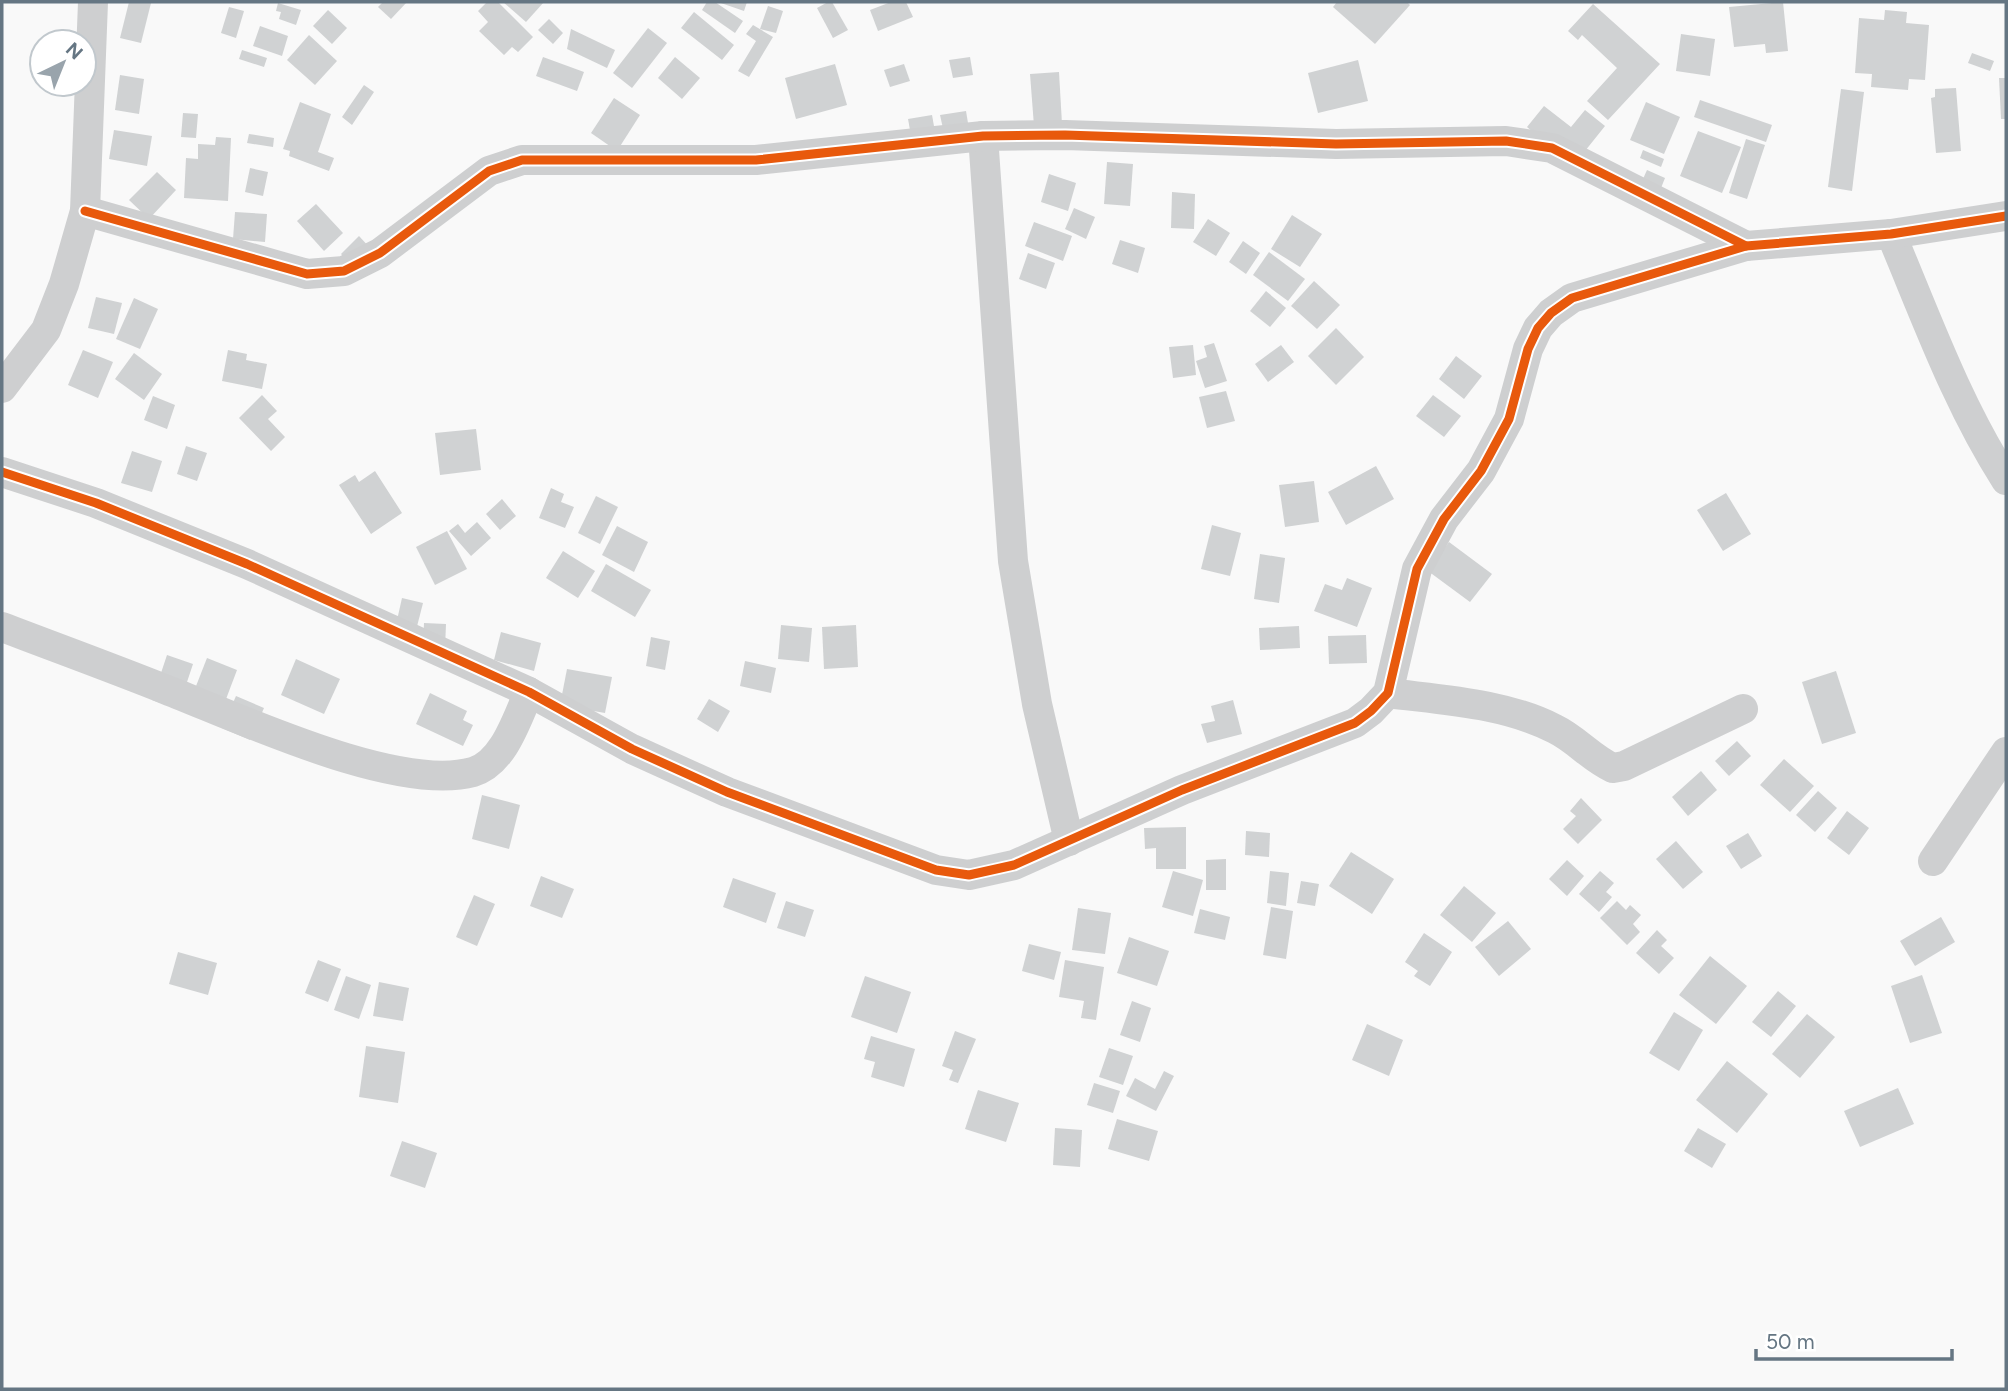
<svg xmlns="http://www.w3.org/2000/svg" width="2008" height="1391" font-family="Figtree,sans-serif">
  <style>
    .building { fill: #d0d2d3 }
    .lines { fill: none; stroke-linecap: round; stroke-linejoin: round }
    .minor { stroke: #cecfd0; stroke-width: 30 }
    .cycleway-casing { stroke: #fff; stroke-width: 13 }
    .cycleway { stroke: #e8590c; stroke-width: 9 }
  </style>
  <rect width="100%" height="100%" fill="#f9f9f9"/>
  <g class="building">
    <polygon points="129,2 151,3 141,43 120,38"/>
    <polygon points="383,2 407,2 391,19 378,7"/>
    <polygon points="487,2 498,2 533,37 518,52 512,47 504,55 479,31 488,22 478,11"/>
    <polygon points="503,2 544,2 526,22"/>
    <polygon points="707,2 715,2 743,21 735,33 702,10"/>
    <polygon points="718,2 747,2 744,11"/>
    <polygon points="828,2 832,2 848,30 833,38 817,8"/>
    <polygon points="891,2 906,2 913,17 878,31 870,10"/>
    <polygon points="1337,2 1407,2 1410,5 1375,44 1333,7"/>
    <polygon points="1783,2 1788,51 1766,53 1765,44 1734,47 1729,7"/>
    <polygon points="278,3 301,10 296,25 279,19 281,12 276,11"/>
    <polygon points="1593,4 1660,64 1608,120 1587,101 1617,68 1582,35 1578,40 1568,31"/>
    <polygon points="768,6 783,11 776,33 760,29"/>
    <polygon points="229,7 244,11 236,38 221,33"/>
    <polygon points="328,10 347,28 332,44 313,26"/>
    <polygon points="1885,10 1907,12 1906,23 1929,25 1925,80 1909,79 1908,90 1871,87 1872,74 1855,73 1859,18 1884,20"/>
    <polygon points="694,12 734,45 722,60 681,28"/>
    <polygon points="549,19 563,33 553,44 538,30"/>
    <polygon points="753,25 773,37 749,77 738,71 756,41 746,34"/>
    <polygon points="260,26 288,36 282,56 253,46"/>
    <polygon points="648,28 667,43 632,88 613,73"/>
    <polygon points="571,29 615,50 607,68 567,49"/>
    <polygon points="1681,34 1715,39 1710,76 1676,71"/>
    <polygon points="309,35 337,61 315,85 287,60"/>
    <polygon points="242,50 267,58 264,67 239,59"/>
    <polygon points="1972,53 1994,61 1990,71 1968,63"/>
    <polygon points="543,57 584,72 577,91 536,76"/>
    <polygon points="675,57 700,78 682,99 658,78"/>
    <polygon points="970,57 973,75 953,78 949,60"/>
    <polygon points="1358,60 1368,101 1318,113 1308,73"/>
    <polygon points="835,64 847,105 796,119 785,78"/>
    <polygon points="904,64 910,81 890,87 884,70"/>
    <polygon points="1059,72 1062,124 1034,126 1030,74"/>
    <polygon points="120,75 144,79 139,114 115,110"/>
    <polygon points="1999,78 2006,78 2006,119 2001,119"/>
    <polygon points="364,85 374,92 352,125 342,117"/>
    <polygon points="1956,88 1961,151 1936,153 1931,98 1935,97 1935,89"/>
    <polygon points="1841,89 1864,92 1852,191 1828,187"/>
    <polygon points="614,98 640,115 617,151 591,133"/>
    <polygon points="1700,100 1772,125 1766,142 1694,117"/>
    <polygon points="300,102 331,114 318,152 334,158 329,171 289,156 290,151 283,149"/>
    <polygon points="1646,102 1680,117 1664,154 1630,140"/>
    <polygon points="1544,106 1571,127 1585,110 1605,126 1573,166 1527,127"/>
    <polygon points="966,111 969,129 944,133 940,115"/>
    <polygon points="183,113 198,114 196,138 181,137"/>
    <polygon points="932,115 936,137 912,141 908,119"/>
    <polygon points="114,130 152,136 147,166 109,159"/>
    <polygon points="1698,131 1741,147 1722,193 1680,176"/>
    <polygon points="249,134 274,138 273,147 247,143"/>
    <polygon points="216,137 231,138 228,201 184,198 186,158 198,159 198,144 215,145"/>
    <polygon points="1746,139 1765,145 1747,199 1729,193"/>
    <polygon points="1643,150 1664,159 1661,167 1640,158"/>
    <polygon points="1107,162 1133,164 1130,206 1104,204"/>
    <polygon points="250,168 268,172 263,196 245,192"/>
    <polygon points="1647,170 1665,178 1657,198 1638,190"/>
    <polygon points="157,172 176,190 149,219 129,200"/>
    <polygon points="1049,174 1076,183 1068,211 1041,202"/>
    <polygon points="1172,192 1195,194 1194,229 1171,228"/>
    <polygon points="316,204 343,233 324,251 297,221"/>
    <polygon points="1074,208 1095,217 1086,239 1065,229"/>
    <polygon points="235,212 267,214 265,242 233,239"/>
    <polygon points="1292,215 1322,234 1300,267 1271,249"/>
    <polygon points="1208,219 1230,233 1216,256 1193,242"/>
    <polygon points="1034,222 1072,236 1063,261 1025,246"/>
    <polygon points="359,236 371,249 353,267 341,254"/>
    <polygon points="1120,240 1145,248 1138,273 1112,264"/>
    <polygon points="1243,241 1260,253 1246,274 1229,262"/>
    <polygon points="1269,252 1305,279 1288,301 1253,275"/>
    <polygon points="1028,253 1055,263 1046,289 1019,279"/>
    <polygon points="1314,281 1340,305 1317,329 1291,306"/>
    <polygon points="1266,291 1286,308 1270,327 1250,311"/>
    <polygon points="96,297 122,303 114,334 88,328"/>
    <polygon points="134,298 158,309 140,349 116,339"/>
    <polygon points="1336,328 1364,357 1336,385 1308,356"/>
    <polygon points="1214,343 1227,381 1205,388 1196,361 1207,357 1204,346"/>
    <polygon points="1193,345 1196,375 1173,378 1169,347"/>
    <polygon points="1281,345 1294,362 1268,382 1255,364"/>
    <polygon points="83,350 113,362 98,398 68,385"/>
    <polygon points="228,350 247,354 246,360 267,364 262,389 222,381"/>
    <polygon points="134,353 162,374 144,400 115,379"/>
    <polygon points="1456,356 1482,376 1464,399 1439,379"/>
    <polygon points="1226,391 1235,421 1207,428 1199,397"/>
    <polygon points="262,395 277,411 268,419 285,437 271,451 239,418"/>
    <polygon points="1433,395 1461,416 1444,437 1416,416"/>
    <polygon points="153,396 175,405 167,429 144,420"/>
    <polygon points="476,429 481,470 440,475 435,433"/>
    <polygon points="186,446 207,453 197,481 177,474"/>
    <polygon points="132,451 162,461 152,492 121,483"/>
    <polygon points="1376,466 1394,499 1346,525 1328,492"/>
    <polygon points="375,471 402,513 371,534 339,485 355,475 359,482"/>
    <polygon points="1314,481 1319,522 1285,527 1279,485"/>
    <polygon points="551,488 564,494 561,502 574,507 565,528 539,518"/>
    <polygon points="1726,493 1751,534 1723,551 1697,510"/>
    <polygon points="596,496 618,507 600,544 578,533"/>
    <polygon points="502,499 516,516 500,530 486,514"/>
    <polygon points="477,522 491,538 471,556 449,531 458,524 465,533"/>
    <polygon points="1212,525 1241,533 1230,576 1201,569"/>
    <polygon points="617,526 648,542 634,572 602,555"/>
    <polygon points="447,531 467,569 435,585 416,547"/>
    <polygon points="1449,542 1492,574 1470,602 1428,571"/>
    <polygon points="563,551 595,571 578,598 546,578"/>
    <polygon points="1260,554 1285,558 1279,603 1254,599"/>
    <polygon points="606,564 651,590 635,617 591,591"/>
    <polygon points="1347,578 1372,588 1357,627 1314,611 1325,584 1342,590"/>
    <polygon points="402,598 423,603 413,642 393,638"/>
    <polygon points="424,623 446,624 445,648 423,647"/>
    <polygon points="781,625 812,628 809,662 778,659"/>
    <polygon points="856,625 858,667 824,669 822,627"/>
    <polygon points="1299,626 1300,648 1260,650 1259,628"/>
    <polygon points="501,632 541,643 534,671 494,660"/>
    <polygon points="1366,635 1367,663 1329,664 1328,636"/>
    <polygon points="651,637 670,641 665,670 646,666"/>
    <polygon points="167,655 193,664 178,709 152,700"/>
    <polygon points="207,658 237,670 220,715 189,704"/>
    <polygon points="296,659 340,679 324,714 281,695"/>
    <polygon points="745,661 776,668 771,693 740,686"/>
    <polygon points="567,669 612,677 605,713 560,705"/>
    <polygon points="1836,671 1856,733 1822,744 1802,682"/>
    <polygon points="430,693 467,711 463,720 473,725 463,746 416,724"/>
    <polygon points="236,696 264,708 250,740 222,728"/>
    <polygon points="709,699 730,711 718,732 697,719"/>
    <polygon points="1233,700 1242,734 1207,743 1201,724 1215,721 1211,706"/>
    <polygon points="1737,741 1751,756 1729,776 1715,761"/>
    <polygon points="1784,759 1814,786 1790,812 1760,785"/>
    <polygon points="1701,771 1717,790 1688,816 1672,797"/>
    <polygon points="1818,791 1837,808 1815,832 1796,815"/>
    <polygon points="482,795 520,805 509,849 472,839"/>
    <polygon points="1581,798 1602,820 1578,844 1563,829 1576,816 1570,811"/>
    <polygon points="1847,811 1869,828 1849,855 1827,838"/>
    <polygon points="1186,827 1186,869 1156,869 1156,848 1145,849 1144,828"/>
    <polygon points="1246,831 1270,833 1269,857 1245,855"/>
    <polygon points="1748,833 1762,856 1741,869 1726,846"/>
    <polygon points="1676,841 1703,872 1683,889 1656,859"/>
    <polygon points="1351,852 1394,879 1372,914 1329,886"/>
    <polygon points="1226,859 1226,890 1206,890 1206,860"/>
    <polygon points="1567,860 1584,876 1567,896 1549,879"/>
    <polygon points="1173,871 1203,880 1193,916 1162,907"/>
    <polygon points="1270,871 1289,873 1286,906 1267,903"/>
    <polygon points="1600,871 1614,883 1606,892 1612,897 1599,912 1579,894"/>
    <polygon points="541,876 574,889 562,918 530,906"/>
    <polygon points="733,878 776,893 766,923 723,907"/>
    <polygon points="1301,881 1319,884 1315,906 1297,903"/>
    <polygon points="1464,886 1496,913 1472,942 1440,915"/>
    <polygon points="474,895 495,904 477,946 456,937"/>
    <polygon points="786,901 814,910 805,937 777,928"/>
    <polygon points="1617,901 1626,910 1630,905 1641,915 1633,924 1640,932 1627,945 1600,918"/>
    <polygon points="1271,907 1293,911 1286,959 1263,955"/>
    <polygon points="1078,908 1111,913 1105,954 1072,950"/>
    <polygon points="1200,909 1230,917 1225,940 1194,933"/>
    <polygon points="1941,917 1955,942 1915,966 1900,941"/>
    <polygon points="1508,921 1531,949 1499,976 1475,947"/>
    <polygon points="1657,930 1667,940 1661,946 1674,958 1659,974 1636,953"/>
    <polygon points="1424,933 1452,952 1430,986 1414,976 1418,971 1405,962"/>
    <polygon points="1129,937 1169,951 1157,986 1117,973"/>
    <polygon points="1029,944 1061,952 1054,980 1022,971"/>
    <polygon points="178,952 217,963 208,995 169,984"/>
    <polygon points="1710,956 1747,986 1716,1024 1679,995"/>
    <polygon points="318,960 341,969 328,1002 305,993"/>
    <polygon points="1065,960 1104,967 1096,1020 1081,1018 1084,1001 1059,997"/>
    <polygon points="1922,975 1942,1033 1910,1043 1891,986"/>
    <polygon points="346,976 371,985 359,1019 334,1010"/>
    <polygon points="865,976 911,992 897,1033 851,1017"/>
    <polygon points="379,982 409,988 403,1021 373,1016"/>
    <polygon points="1778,991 1796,1006 1771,1037 1752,1022"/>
    <polygon points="1132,1001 1151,1008 1140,1042 1120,1035"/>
    <polygon points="1674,1012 1703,1030 1679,1071 1649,1053"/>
    <polygon points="1807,1014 1835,1037 1800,1078 1772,1054"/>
    <polygon points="1367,1024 1403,1040 1389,1076 1352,1060"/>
    <polygon points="955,1031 976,1039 958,1083 949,1080 953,1070 942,1066"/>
    <polygon points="871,1036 915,1049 904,1087 871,1077 875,1062 864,1059"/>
    <polygon points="366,1046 405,1052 398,1103 359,1097"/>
    <polygon points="1109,1048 1133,1056 1123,1085 1099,1077"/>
    <polygon points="1727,1061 1768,1094 1737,1133 1696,1100"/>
    <polygon points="1164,1071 1174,1076 1156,1111 1126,1096 1135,1078 1155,1089"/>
    <polygon points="1094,1083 1120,1091 1113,1113 1087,1105"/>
    <polygon points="1898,1088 1914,1124 1860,1147 1844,1111"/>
    <polygon points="978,1090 1019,1103 1006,1142 965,1129"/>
    <polygon points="1117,1119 1158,1131 1149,1161 1108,1149"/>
    <polygon points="1055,1128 1082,1130 1080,1167 1053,1165"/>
    <polygon points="1698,1128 1726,1144 1712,1168 1684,1151"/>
    <polygon points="402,1141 437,1153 425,1188 390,1176"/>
  </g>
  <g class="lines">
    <g class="minor">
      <polyline points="983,136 1013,561 1037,704 1069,841"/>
      <polyline points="85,211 307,274 344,271 380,253 489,171 522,160 756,160 983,136 1065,135 1336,144 1506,141 1552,148 1746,246"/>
      <path d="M1891,234c35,83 66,170 115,246"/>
      <polyline points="2,388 46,330 64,284 85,211 93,2"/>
      <polyline points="2,472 96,503 247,564 529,692 632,749 727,792 936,870 969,875 1014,865 1182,790 1355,723 1371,711 1388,693 1417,569 1444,519 1481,471 1509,419 1528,349 1538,328 1551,313 1572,298 1746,246 1891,234 2006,216"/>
      <path d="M2,627c55,21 110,41 165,63 72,28 231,103 306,82 31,-9 44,-54 56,-80"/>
      <path d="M1388,693c54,7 117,10 167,36 21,10 36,29 58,39l11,-2 119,-57"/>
      <polyline points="1933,861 2006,752"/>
    </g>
    <g class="cycleway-casing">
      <g id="cycleway">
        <polyline points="85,211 307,274 344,271 380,253 489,171 522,160 756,160 983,136 1065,135 1336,144 1506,141 1552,148 1746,246"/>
        <polyline points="2,472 96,503 247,564 529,692 632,749 727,792 936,870 969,875 1014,865 1182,790 1355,723 1371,711 1388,693 1417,569 1444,519 1481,471 1509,419 1528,349 1538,328 1551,313 1572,298 1746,246 1891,234 2006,216"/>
      </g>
    </g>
    <use href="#cycleway" class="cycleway"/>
  </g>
  <rect width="2008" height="1391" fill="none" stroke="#657683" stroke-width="7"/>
  <g transform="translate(63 63) rotate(43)"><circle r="33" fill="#ffffff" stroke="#c1c8cd" stroke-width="2"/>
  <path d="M0-5L12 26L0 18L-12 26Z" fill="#99a4ac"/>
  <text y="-10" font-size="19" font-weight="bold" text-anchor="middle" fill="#657683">N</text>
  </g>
  <path d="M1756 1349v10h196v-10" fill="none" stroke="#657683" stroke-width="3.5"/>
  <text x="1766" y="1349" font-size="21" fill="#657683" stroke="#ffffff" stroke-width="5" paint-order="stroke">50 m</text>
</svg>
